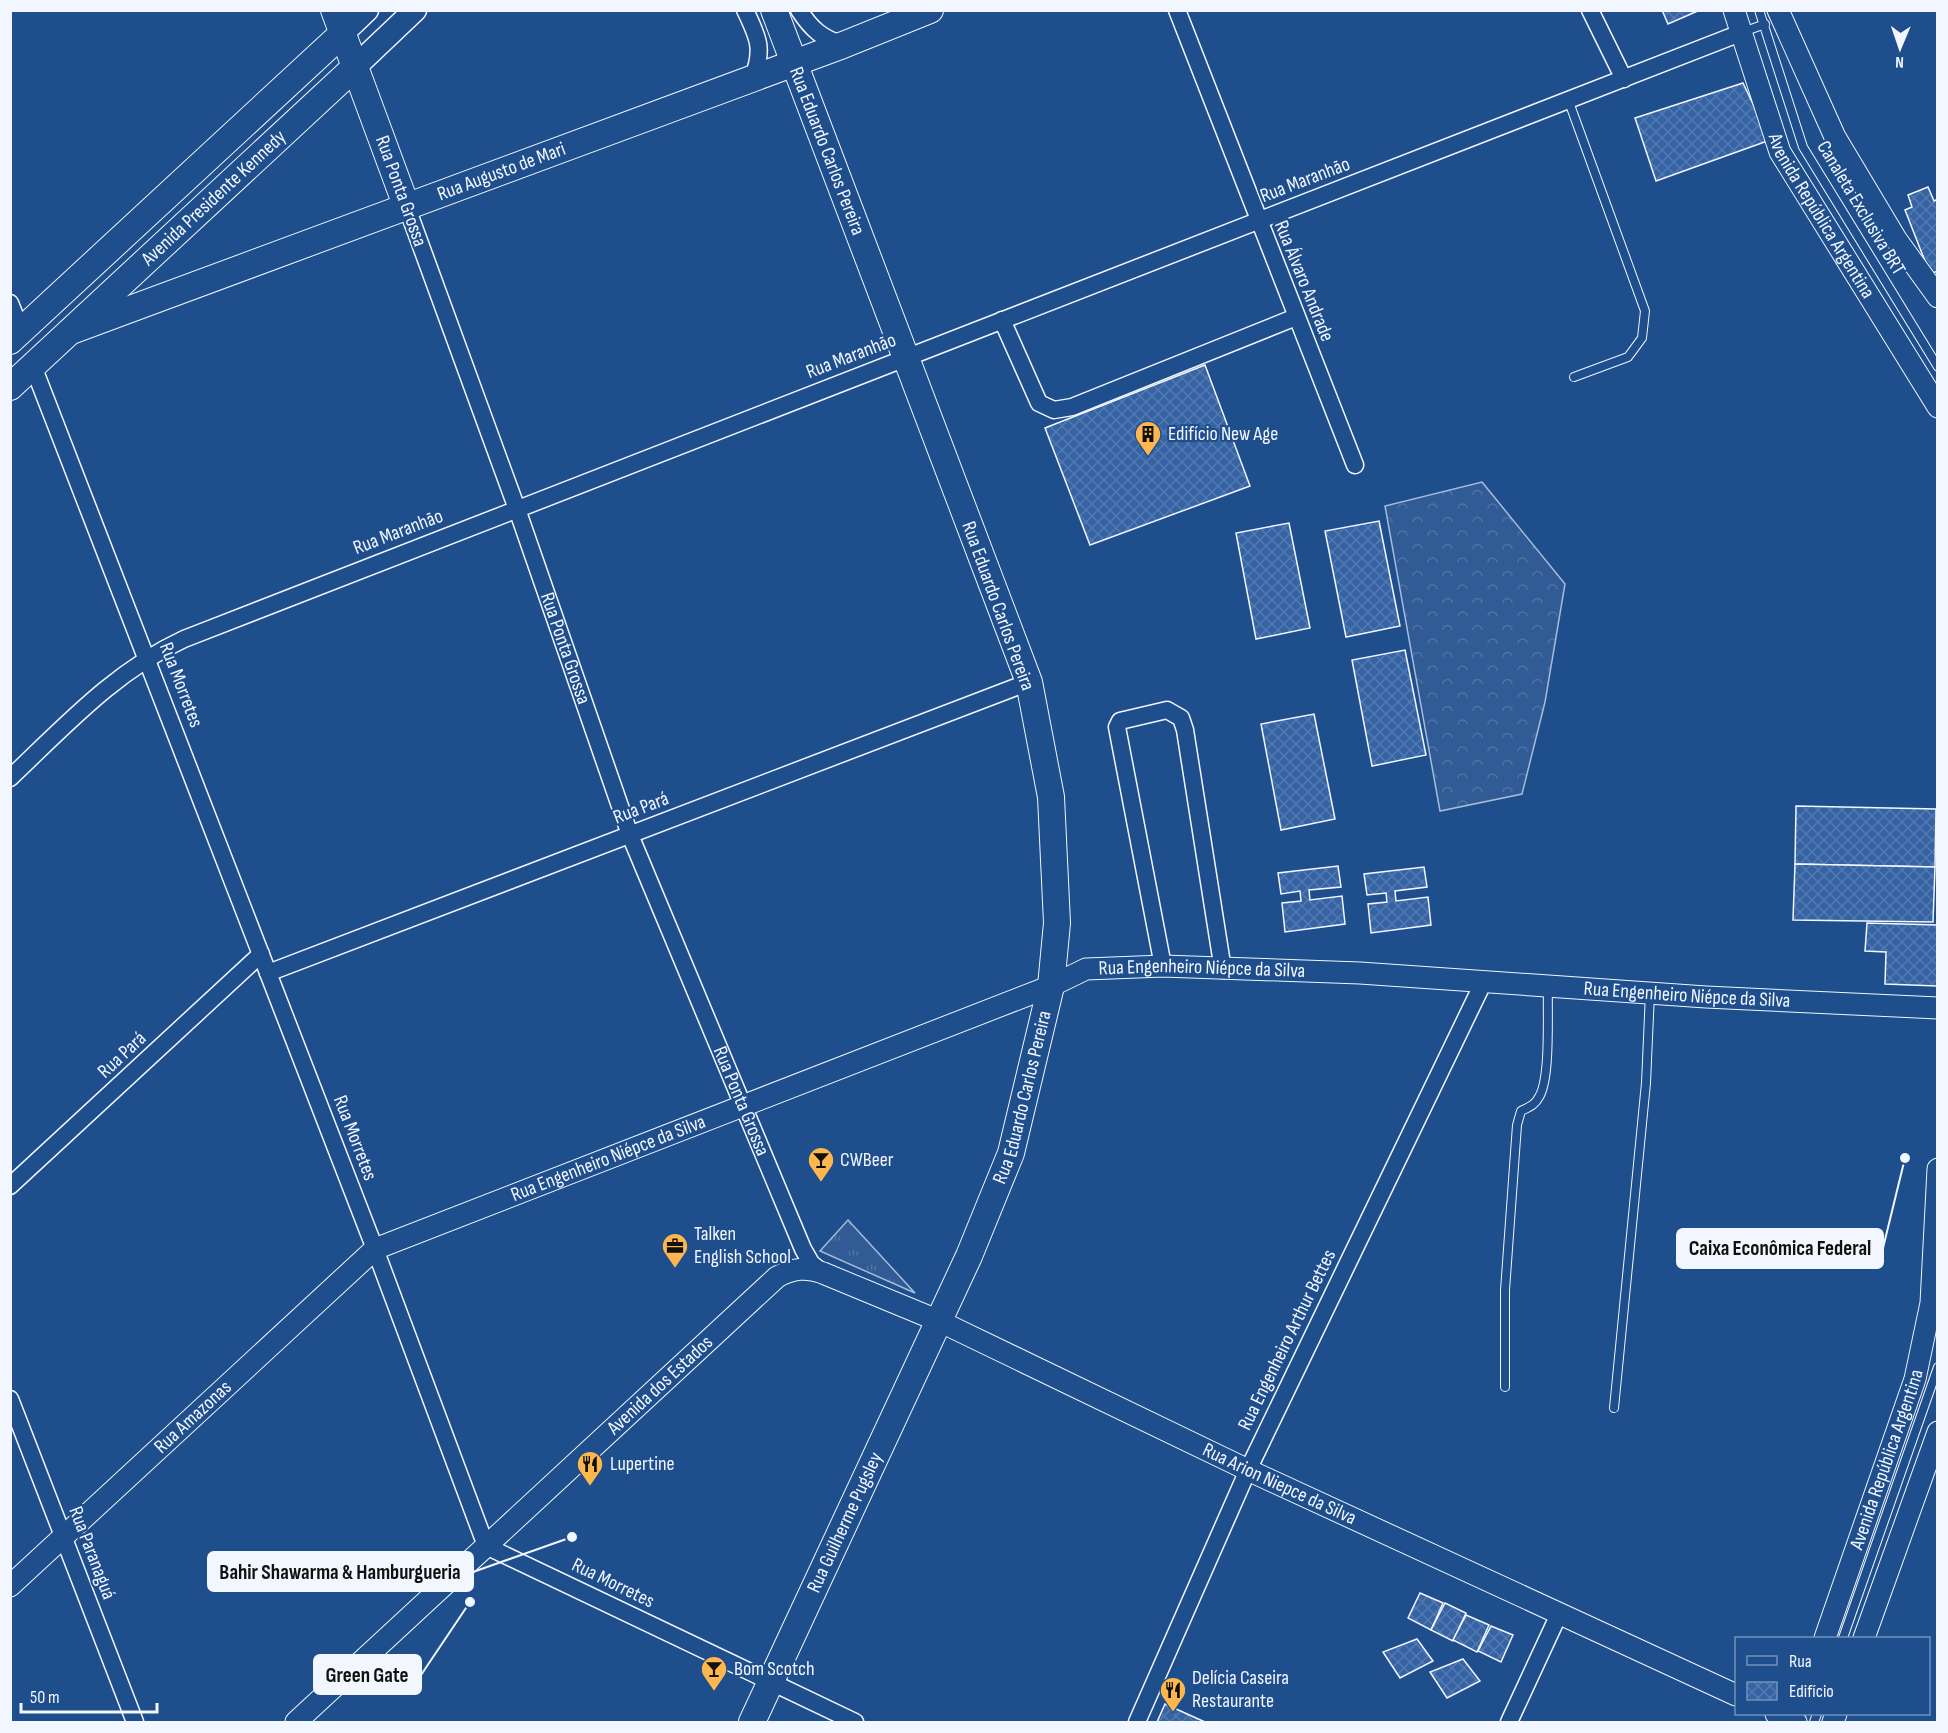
<svg xmlns="http://www.w3.org/2000/svg" width="1948" height="1733" font-family="'Sofia Sans Condensed',sans-serif">
  <style>
    .grass { fill: url(#grass-tufts); stroke: #a8bbd7; stroke-width: 1.5 }
    .forest { fill: url(#forest-crowns); stroke: #a8bbd7; stroke-width: 1.5 }
    .building { fill: url(#building-cross-hatch); stroke: #f2f6ff; stroke-width: 1.5 }
    .lines { fill: none; stroke-linecap: round; stroke-linejoin: round }
    .service-casing { stroke: #f2f6ff; stroke-width: 10 }
    .minor-casing { stroke: #f2f6ff; stroke-width: 19 }
    .tertiary-casing { stroke: #f2f6ff; stroke-width: 23 }
    .secondary-casing { stroke: #f2f6ff; stroke-width: 25 }
    .primary-casing { stroke: #f2f6ff; stroke-width: 28 }
    .service { stroke: #1f4e8c; stroke-width: 8 }
    .minor { stroke: #1f4e8c; stroke-width: 16 }
    .tertiary { stroke: #1f4e8c; stroke-width: 21 }
    .secondary { stroke: #1f4e8c; stroke-width: 22 }
    .primary { stroke: #1f4e8c; stroke-width: 26 }
    .labels { text-anchor: middle; dominant-baseline: central; stroke-width: 4.5; stroke-linejoin: round; paint-order: stroke }
    .street-label { font-size: 20px; fill: #f2f6ff; stroke: #1f4e8c }
    .poi-label { font-size: 20px; fill: #f2f6ff; stroke: #1f4e8c; text-anchor: start }
    .leader { fill: none; stroke: #f2f6ff; stroke-width: 2 }
    .callout-dot { fill: #f2f6ff; stroke: #1f4e8c; stroke-width: 2 }
    .callout { fill: #f2f6ff; stroke: #f2f6ff; stroke-width: 2 }
    .callout-label { font-size: 21px; text-anchor: middle; font-weight: bold; fill: #111 }
  </style>
  <defs>
    <pattern id="grass-tufts" width="24" height="20" patternUnits="userSpaceOnUse" patternTransform="scale(1.5)"><rect width="24" height="20" fill="#305b95"/><path d="M3 7l-1-3M5 7V3M7 7l1-3M15 17l-1-3M17 17v-4M19 17l1-3" fill="none" stroke="#4e73a5"/></pattern>
    <pattern id="forest-crowns" width="20" height="18" patternUnits="userSpaceOnUse" patternTransform="scale(1.5)"><rect width="20" height="18" fill="#305b95"/><path d="M2 6a3 3 0 1 1 6 0M12 15a3 3 0 1 1 6 0" fill="none" stroke="#4e73a5"/></pattern>
    <pattern id="building-cross-hatch" width="8" height="8" patternUnits="userSpaceOnUse" patternTransform="scale(1.5)"><rect width="8" height="8" fill="#3563a3"/><path d="M0 0l8 8M0 8l8-8" fill="none" stroke="#537ab1"/></pattern>
  </defs>
  <rect width="100%" height="100%" fill="#1f4e8c"/>
  <polygon class="grass" points="848,1220 915,1293 820,1251"/>
  <polygon class="forest" points="1482,482 1565,584 1545,702 1522,794 1440,811 1385,506"/>
  <g class="building">
    <polygon points="1662,10 1700,10 1668,24"/>
    <polygon points="1743,83 1770,140 1656,181 1635,118"/>
    <polygon points="1928,187 1934,201 1938,199 1938,271 1930,274 1905,210 1912,207 1908,195"/>
    <polygon points="1205,365 1250,486 1090,545 1045,428"/>
    <polygon points="1379,521 1400,626 1346,637 1325,531"/>
    <polygon points="1289,523 1310,628 1256,639 1236,533"/>
    <polygon points="1405,650 1426,755 1372,766 1352,660"/>
    <polygon points="1314,714 1335,819 1281,830 1261,724"/>
    <polygon points="1796,806 1936,809 1935,867 1795,864"/>
    <polygon points="1795,864 1935,867 1933,922 1793,920"/>
    <polygon points="1338,866 1341,887 1309,890 1310,900 1342,896 1345,924 1285,932 1282,903 1301,901 1300,891 1281,894 1278,873"/>
    <polygon points="1424,867 1427,887 1395,891 1396,901 1428,897 1431,925 1371,933 1368,904 1387,902 1386,893 1367,895 1364,874"/>
    <polygon points="1867,923 1938,925 1937,986 1885,984 1886,952 1865,951"/>
    <polygon points="1420,1593 1443,1603 1431,1630 1408,1618"/>
    <polygon points="1445,1603 1466,1613 1453,1641 1431,1630"/>
    <polygon points="1466,1615 1489,1625 1477,1652 1453,1640"/>
    <polygon points="1491,1626 1513,1635 1501,1662 1478,1651"/>
    <polygon points="1417,1639 1433,1661 1400,1678 1383,1652"/>
    <polygon points="1463,1659 1480,1681 1447,1698 1430,1672"/>
    <polygon points="1165,1704 1205,1722 1157,1722"/>
  </g>
  <g class="lines">
    <g class="service-casing">
      <g id="service">
        <polyline points="1759,10 1803,147 1938,367"/>
        <polyline points="1743,32 1765,24"/>
        <polyline points="1569,102 1645,311 1642,338 1628,357 1574,377"/>
        <path d="M1505,1387v-97l12,-165 4,-14c8,-4 14,-6 18,-14 12,-19 8,-86 9,-111"/>
        <polyline points="1614,1408 1646,1083 1650,993"/>
        <polyline points="1843,1638 1938,1367"/>
        <polyline points="1814,1722 1817,1714"/>
      </g>
    </g>
    <g class="minor-casing">
      <g id="minor">
        <path d="M745,10c13,27 19,39 8,67"/>
        <path d="M799,10c13,20 23,28 44,35"/>
        <polyline points="1177,10 1355,465"/>
        <polyline points="1590,10 1624,79"/>
        <path id="s1" d="M406,205l111,304 113,326 173,414 8,14 12,10"/>
        <polyline points="10,303 21,331 13,335"/>
        <polyline points="1002,320 1039,403 1054,410 1072,407 1296,317"/>
        <polyline points="33,366 375,1249 486,1546 855,1722"/>
        <path d="M10,778c55,-52 105,-107 174,-139l1559,-607"/>
        <polyline points="1163,966 1117,727 1120,721 1167,710 1181,718 1185,730 1223,970"/>
        <polyline points="268,973 1029,682"/>
        <polyline points="10,1186 261,954"/>
        <polyline points="10,1399 135,1722"/>
        <polyline points="1137,1722 1248,1470 1484,981"/>
        <polyline points="1509,1722 1559,1614"/>
      </g>
    </g>
    <g class="tertiary-casing">
      <g id="tertiary">
        <path id="s2" d="M1734,10l46,142 158,255"/>
        <polyline points="1778,10 1835,137 1896,239 1938,297"/>
        <path id="s3" d="M10,1586l365,-337 676,-263 35,-17 77,-3 197,7 346,24 232,11"/>
        <path id="s4" d="M1825,1638l90,-259 16,-76 7,-134"/>
        <polyline points="1864,1638 1938,1432"/>
        <polyline points="1776,1714 1796,1722"/>
        <path id="s5" d="M296,1722l481,-445c16,-9 29,-10 46,-4l116,48 309,149 488,225"/>
        <polyline points="1833,1722 1836,1714"/>
      </g>
    </g>
    <g class="secondary-casing">
      <g id="secondary">
        <polyline points="343,33 367,10"/>
        <polyline points="355,67 415,10"/>
      </g>
    </g>
    <g class="primary-casing">
      <g id="primary">
        <polyline points="334,10 406,205"/>
        <path id="s6" d="M71,331l772,-286 87,-35"/>
        <polyline points="10,341 343,33"/>
        <path id="s7" d="M10,387l345,-320"/>
        <path id="s8" d="M752,1722l217,-466 42,-103 40,-167 6,-63 -6,-126 -22,-115 -255,-672"/>
      </g>
    </g>
    <use href="#service" class="service"/>
    <use href="#minor" class="minor"/>
    <use href="#tertiary" class="tertiary"/>
    <use href="#secondary" class="secondary"/>
    <use href="#primary" class="primary"/>
  </g>
  <defs>
    <g id="building-pin" transform="scale(1.35)"><path d="M0 17L-7.5 6A9.5 9.5 0 1 1 7.5 6Z" fill="#ffb74d" stroke="#1f4e8c"/><path d="M-4-6H4V6H1V3H-1V6H-4ZM-2.5-4.3h1.7v1.8h-1.7ZM.8-4.3h1.7v1.8H.8ZM-2.5-1h1.7V.8h-1.7ZM.8-1h1.7V.8H.8Z" fill="#111"/></g>
    <g id="bar-pin" transform="scale(1.35)"><path d="M0 17L-7.5 6A9.5 9.5 0 1 1 7.5 6Z" fill="#ffb74d" stroke="#1f4e8c"/><path d="M-6-5H6L.8 .8V4.5H3.5V6h-7V4.5H-.8V.8Z" fill="#111"/></g>
    <g id="office-pin" transform="scale(1.35)"><path d="M0 17L-7.5 6A9.5 9.5 0 1 1 7.5 6Z" fill="#ffb74d" stroke="#1f4e8c"/><path d="M-6-3h4V-5.5h4V-3h4V5H-6ZM-1-4.5V-3h2v-1.5ZM-6 0V1H6V0Z" fill="#111"/></g>
    <g id="restaurant-pin" transform="scale(1.35)"><path d="M0 17L-7.5 6A9.5 9.5 0 1 1 7.5 6Z" fill="#ffb74d" stroke="#1f4e8c"/><path d="M-5-6h1v4h1v-4h1v4h1v-4h1v5L-1.5 .5V6h-2V.5L-5-1ZM5-6V6H3V1.5H1.5Q1.5-4 5-6Z" fill="#111"/></g>
  </defs>
  <g fill-rule="evenodd">
    <use href="#building-pin" x="1148" y="434"/>
    <use href="#bar-pin" x="821" y="1160"/>
    <use href="#office-pin" x="675" y="1246"/>
    <use href="#restaurant-pin" x="590" y="1464"/>
    <use href="#bar-pin" x="714" y="1669"/>
    <use href="#restaurant-pin" x="1173" y="1690"/>
  </g>
  <g class="labels">
    <g class="street-label">
      <text transform="translate(827 151) rotate(69)">Rua Eduardo Carlos Pereira</text>
      <text stroke="none"><textPath href="#s6" startOffset="459">Rua Augusto de Mari</textPath></text>
      <text transform="translate(1305 180) rotate(-21)">Rua Maranhão</text>
      <text transform="translate(401 191) rotate(70)">Rua Ponta Grossa</text>
      <text stroke="none"><textPath href="#s7" startOffset="278">Avenida Presidente Kennedy</textPath></text>
      <text transform="translate(1861 208) rotate(59)">Canaleta Exclusiva BRT</text>
      <text stroke="none"><textPath href="#s2" startOffset="225">Avenida República Argentina</textPath></text>
      <text transform="translate(1304 281) rotate(68)">Rua Álvaro Andrade</text>
      <text transform="translate(851 356) rotate(-21)">Rua Maranhão</text>
      <text transform="translate(398 532) rotate(-21)">Rua Maranhão</text>
      <text transform="translate(998 606) rotate(70)">Rua Eduardo Carlos Pereira</text>
      <text stroke="none"><textPath href="#s1" startOffset="471">Rua Ponta Grossa</textPath></text>
      <text transform="translate(181 685) rotate(69)">Rua Morretes</text>
      <text transform="translate(641 808) rotate(-21)">Rua Pará</text>
      <text stroke="none"><textPath href="#s3" startOffset="1377">Rua Engenheiro Niépce da Silva</textPath></text>
      <text stroke="none"><textPath href="#s3" startOffset="1863">Rua Engenheiro Niépce da Silva</textPath></text>
      <text transform="translate(122 1055) rotate(-43)">Rua Pará</text>
      <text stroke="none"><textPath href="#s8" startOffset="682">Rua Eduardo Carlos Pereira</textPath></text>
      <text stroke="none"><textPath href="#s1" startOffset="957">Rua Ponta Grossa</textPath></text>
      <text transform="translate(355 1138) rotate(69)">Rua Morretes</text>
      <text stroke="none"><textPath href="#s3" startOffset="747">Rua Engenheiro Niépce da Silva</textPath></text>
      <text transform="translate(1287 1340) rotate(-64)">Rua Engenheiro Arthur Bettes</text>
      <text stroke="none"><textPath href="#s5" startOffset="496">Avenida dos Estados</textPath></text>
      <text stroke="none"><textPath href="#s3" startOffset="249">Rua Amazonas</textPath></text>
      <text stroke="none"><textPath href="#s4" startOffset="189">Avenida República Argentina</textPath></text>
      <text stroke="none"><textPath href="#s5" startOffset="1206">Rua Arion Niepce da Silva</textPath></text>
      <text stroke="none"><textPath href="#s8" startOffset="220">Rua Guilherme Pugsley</textPath></text>
      <text transform="translate(92 1553) rotate(69)">Rua Paranaguá</text>
      <text transform="translate(613 1583) rotate(26)">Rua Morretes</text>
    </g>
    <g class="poi-label">
      <text x="1168" y="434">Edifício New Age</text>
      <text x="840" y="1160">CWBeer</text>
      <text x="694" y="1234">Talken<tspan x="694" dy="23">English School</tspan></text>
      <text x="610" y="1464">Lupertine</text>
      <text x="734" y="1669">Bom Scotch</text>
      <text x="1192" y="1678">Delícia Caseira<tspan x="1192" dy="23">Restaurante</tspan></text>
    </g>
  </g>
  <path class="leader" d="M1905 1158L1883 1248M572 1537L473 1572M470 1602L421 1675"/>
  <g class="callout-dot">
    <circle cx="1905" cy="1158" r="6"/>
    <circle cx="572" cy="1537" r="6"/>
    <circle cx="470" cy="1602" r="6"/>
  </g>
  <g class="callout">
    <rect x="1677" y="1229" width="206" height="39" rx="6"/>
    <rect x="208" y="1552" width="265" height="39" rx="6"/>
    <rect x="314" y="1655" width="107" height="39" rx="6"/>
  </g>
  <g class="callout-label">
    <text x="1780" y="1255">Caixa Econômica Federal</text>
    <text x="340" y="1579">Bahir Shawarma &amp; Hamburgueria</text>
    <text x="367" y="1682">Green Gate</text>
  </g>
  <rect width="1948" height="1733" fill="none" stroke="#f2f6ff" stroke-width="24"/>
  <rect x="1735" y="1637" width="195" height="78" fill="#1f4e8c" stroke="#7391ba" stroke-width="1.5"/>
  <rect x="1747" y="1656" width="30" height="9" fill="#1f4e8c" stroke="#7391ba" stroke-width="1.5"/>
  <text x="1789" y="1667" font-size="18" fill="#f2f6ff">Rua</text>
  <rect x="1747" y="1682" width="30" height="18" fill="url(#building-cross-hatch)" stroke="#7391ba" stroke-width="1.5"/>
  <text x="1789" y="1697" font-size="18" fill="#f2f6ff">Edifício</text>
  <g transform="translate(1900 48) rotate(182)" stroke="#1f4e8c" stroke-width="4.5" paint-order="stroke">
  <path d="M0-4.5L10 22L0 15L-10 22Z" fill="#f2f6ff"/>
  <text y="-9" font-size="16" font-weight="bold" text-anchor="middle" fill="#f2f6ff">N</text>
  </g>
  <path d="M21 1703v9h136v-9" fill="none" stroke="#f2f6ff" stroke-width="3"/>
  <text x="30" y="1703" font-size="18" fill="#f2f6ff" stroke="#1f4e8c" stroke-width="4.5" paint-order="stroke">50 m</text>
</svg>
